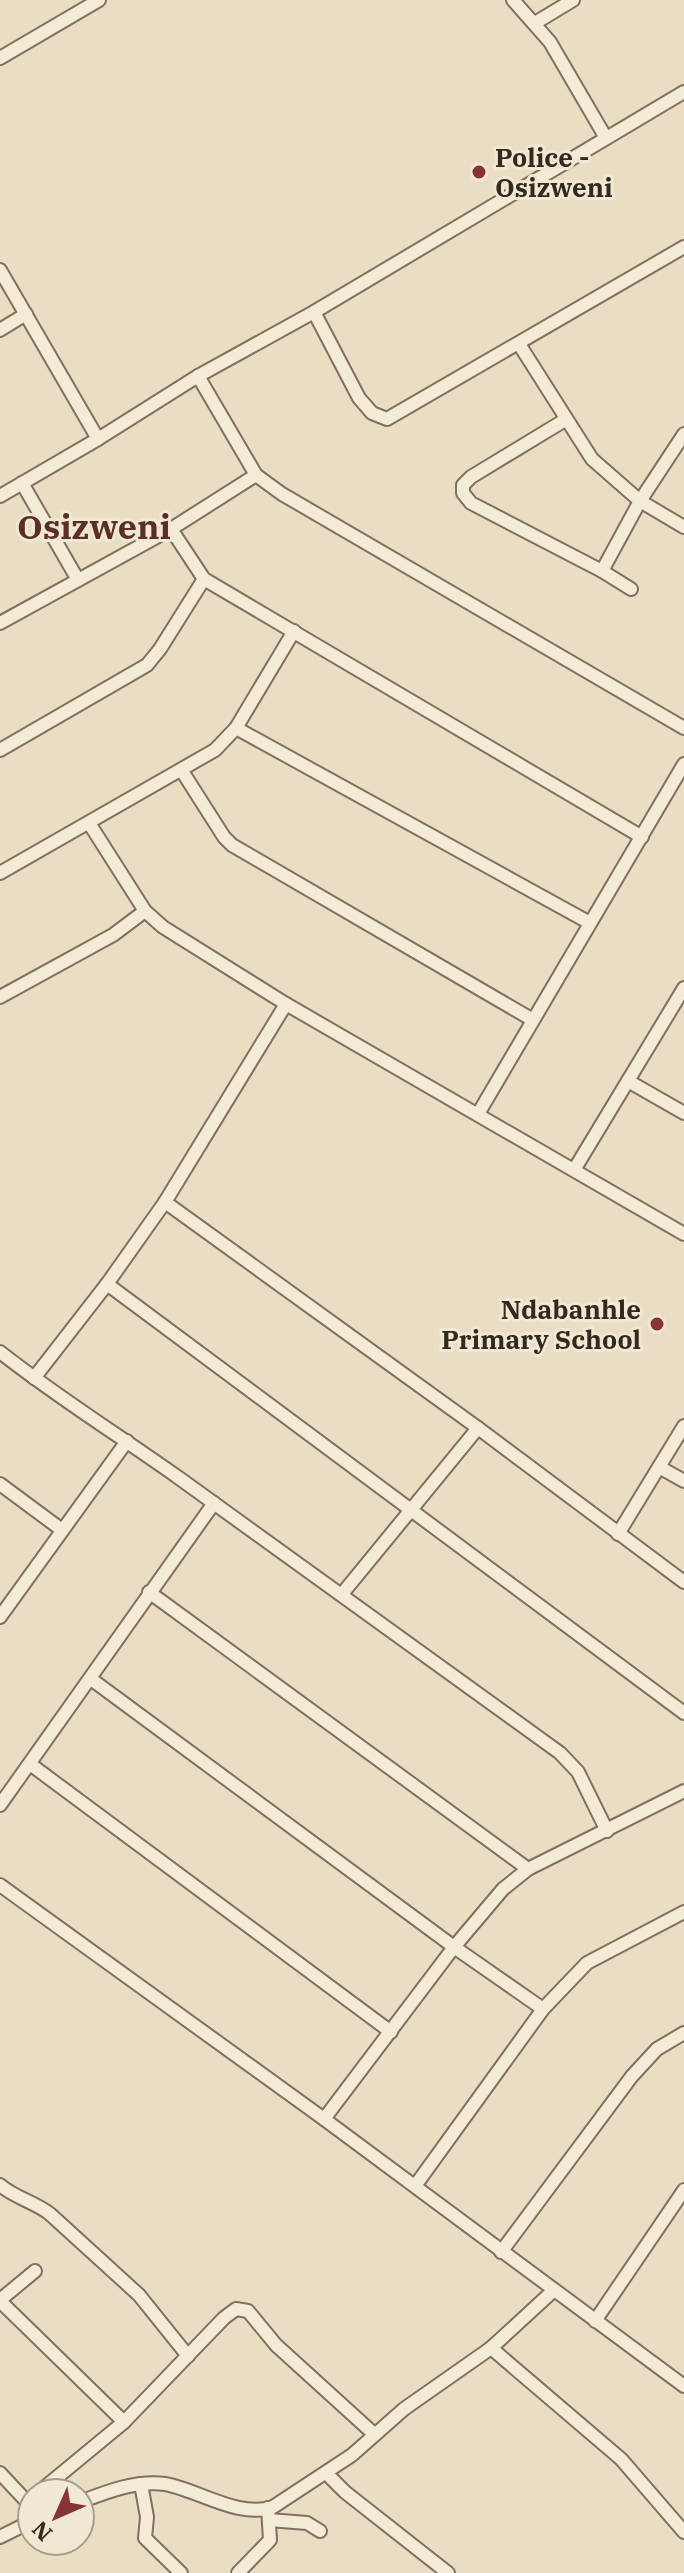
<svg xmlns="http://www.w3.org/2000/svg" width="684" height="2573" font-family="'IBM Plex Serif',serif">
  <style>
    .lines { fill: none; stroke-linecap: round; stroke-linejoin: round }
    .minor-casing { stroke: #81705d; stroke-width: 16 }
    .minor { stroke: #f4ebd6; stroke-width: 12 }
    .poi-dot { fill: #893434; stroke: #f1e8d3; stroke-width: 3 }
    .labels { text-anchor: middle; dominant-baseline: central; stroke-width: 6; stroke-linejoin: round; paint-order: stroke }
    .poi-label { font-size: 26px; font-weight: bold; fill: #33291f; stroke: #f1e8d3; text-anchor: start }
    .district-label { font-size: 34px; font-weight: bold; fill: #5b2f23; stroke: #f1e8d3 }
  </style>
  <rect width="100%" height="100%" fill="#e9dec4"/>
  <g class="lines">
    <g class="minor-casing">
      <g id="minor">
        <polyline points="513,0 550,42 606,138"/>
        <polyline points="535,23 573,0"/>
        <polyline points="0,58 99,0"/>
        <polyline points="0,270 98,439"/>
        <polyline points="314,312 359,398 372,413 387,419 684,247"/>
        <polyline points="0,330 26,314"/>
        <polyline points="519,344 592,459 640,501 684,527"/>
        <polyline points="198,376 256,475 282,494 684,728"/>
        <polyline points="565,420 471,477 463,485 463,493 471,503 602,571 631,589"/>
        <polyline points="22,483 78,580"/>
        <polyline points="0,496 98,439 198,376 314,312 684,92"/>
        <polyline points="171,529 204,579 642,837"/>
        <polyline points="602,571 640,501 684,434"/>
        <polyline points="0,623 171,529 256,475"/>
        <polyline points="236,728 590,923"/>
        <polyline points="0,750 147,665 160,649 204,579"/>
        <polyline points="182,771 224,837 232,845 533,1020"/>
        <polyline points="89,823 145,911 163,927 286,1004 684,1234"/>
        <polyline points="0,873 215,750 236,728 294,631"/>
        <polyline points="0,997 113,935 145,911"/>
        <polyline points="628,1081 684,1113"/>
        <polyline points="478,1114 684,764"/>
        <polyline points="574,1170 684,988"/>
        <polyline points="165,1202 286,1004"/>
        <polyline points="107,1284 684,1713"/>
        <path d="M0,1352c57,45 120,84 179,126 128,91 255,183 381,275l18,19 29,59"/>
        <polyline points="34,1378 107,1284 165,1202 478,1428 684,1582"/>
        <polyline points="659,1467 684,1481"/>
        <polyline points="0,1484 62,1530"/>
        <polyline points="618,1534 684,1426"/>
        <polyline points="149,1592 528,1869"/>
        <polyline points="342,1594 478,1428"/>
        <polyline points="0,1617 127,1441"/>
        <polyline points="91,1679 454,1947 543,2009"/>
        <polyline points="30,1764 391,2032"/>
        <polyline points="0,1805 214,1503"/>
        <polyline points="0,1885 324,2119 684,2386"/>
        <polyline points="324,2119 454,1947 503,1889 528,1869 684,1791"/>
        <path d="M0,2185c15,13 35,17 50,29l89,81 49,61"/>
        <polyline points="415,2186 543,2009 587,1963 684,1912"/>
        <polyline points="501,2252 632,2076 657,2049 684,2033"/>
        <polyline points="0,2300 35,2271"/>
        <polyline points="0,2301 124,2422"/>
        <polyline points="595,2321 684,2190"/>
        <polyline points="491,2348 621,2459 684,2532"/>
        <polyline points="0,2473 29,2504"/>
        <polyline points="326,2473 345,2492 448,2573"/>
        <polyline points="141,2484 147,2517 145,2538 181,2573"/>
        <polyline points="38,2493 124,2422 224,2318 236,2309 248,2311 276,2345 374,2434"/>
        <path d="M80,2502c26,-10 56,-22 85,-18 34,6 74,35 108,23l79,-52 52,-46 87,-61 63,-58"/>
        <polyline points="269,2520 307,2523 320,2531"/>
        <polyline points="0,2537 32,2521"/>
        <polyline points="238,2573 270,2540 268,2508"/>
      </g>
    </g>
    <use href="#minor" class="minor"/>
  </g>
  <g class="poi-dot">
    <circle cx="479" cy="172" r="8"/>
    <circle cx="657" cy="1324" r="8"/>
  </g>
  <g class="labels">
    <g class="poi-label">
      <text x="495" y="157">Police -<tspan x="495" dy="30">Osizweni</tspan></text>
      <text x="641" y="1309" text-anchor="end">Ndabanhle<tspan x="641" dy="30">Primary School</tspan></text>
    </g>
    <g class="district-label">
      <text x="94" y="526">Osizweni</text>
    </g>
  </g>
  <g transform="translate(56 2517) rotate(225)"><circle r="38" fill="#f1e8d3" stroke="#a59c8b" stroke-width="2"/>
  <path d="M0-6L14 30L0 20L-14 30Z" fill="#893434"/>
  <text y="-12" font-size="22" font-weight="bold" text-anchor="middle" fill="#33291f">N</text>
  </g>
</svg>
